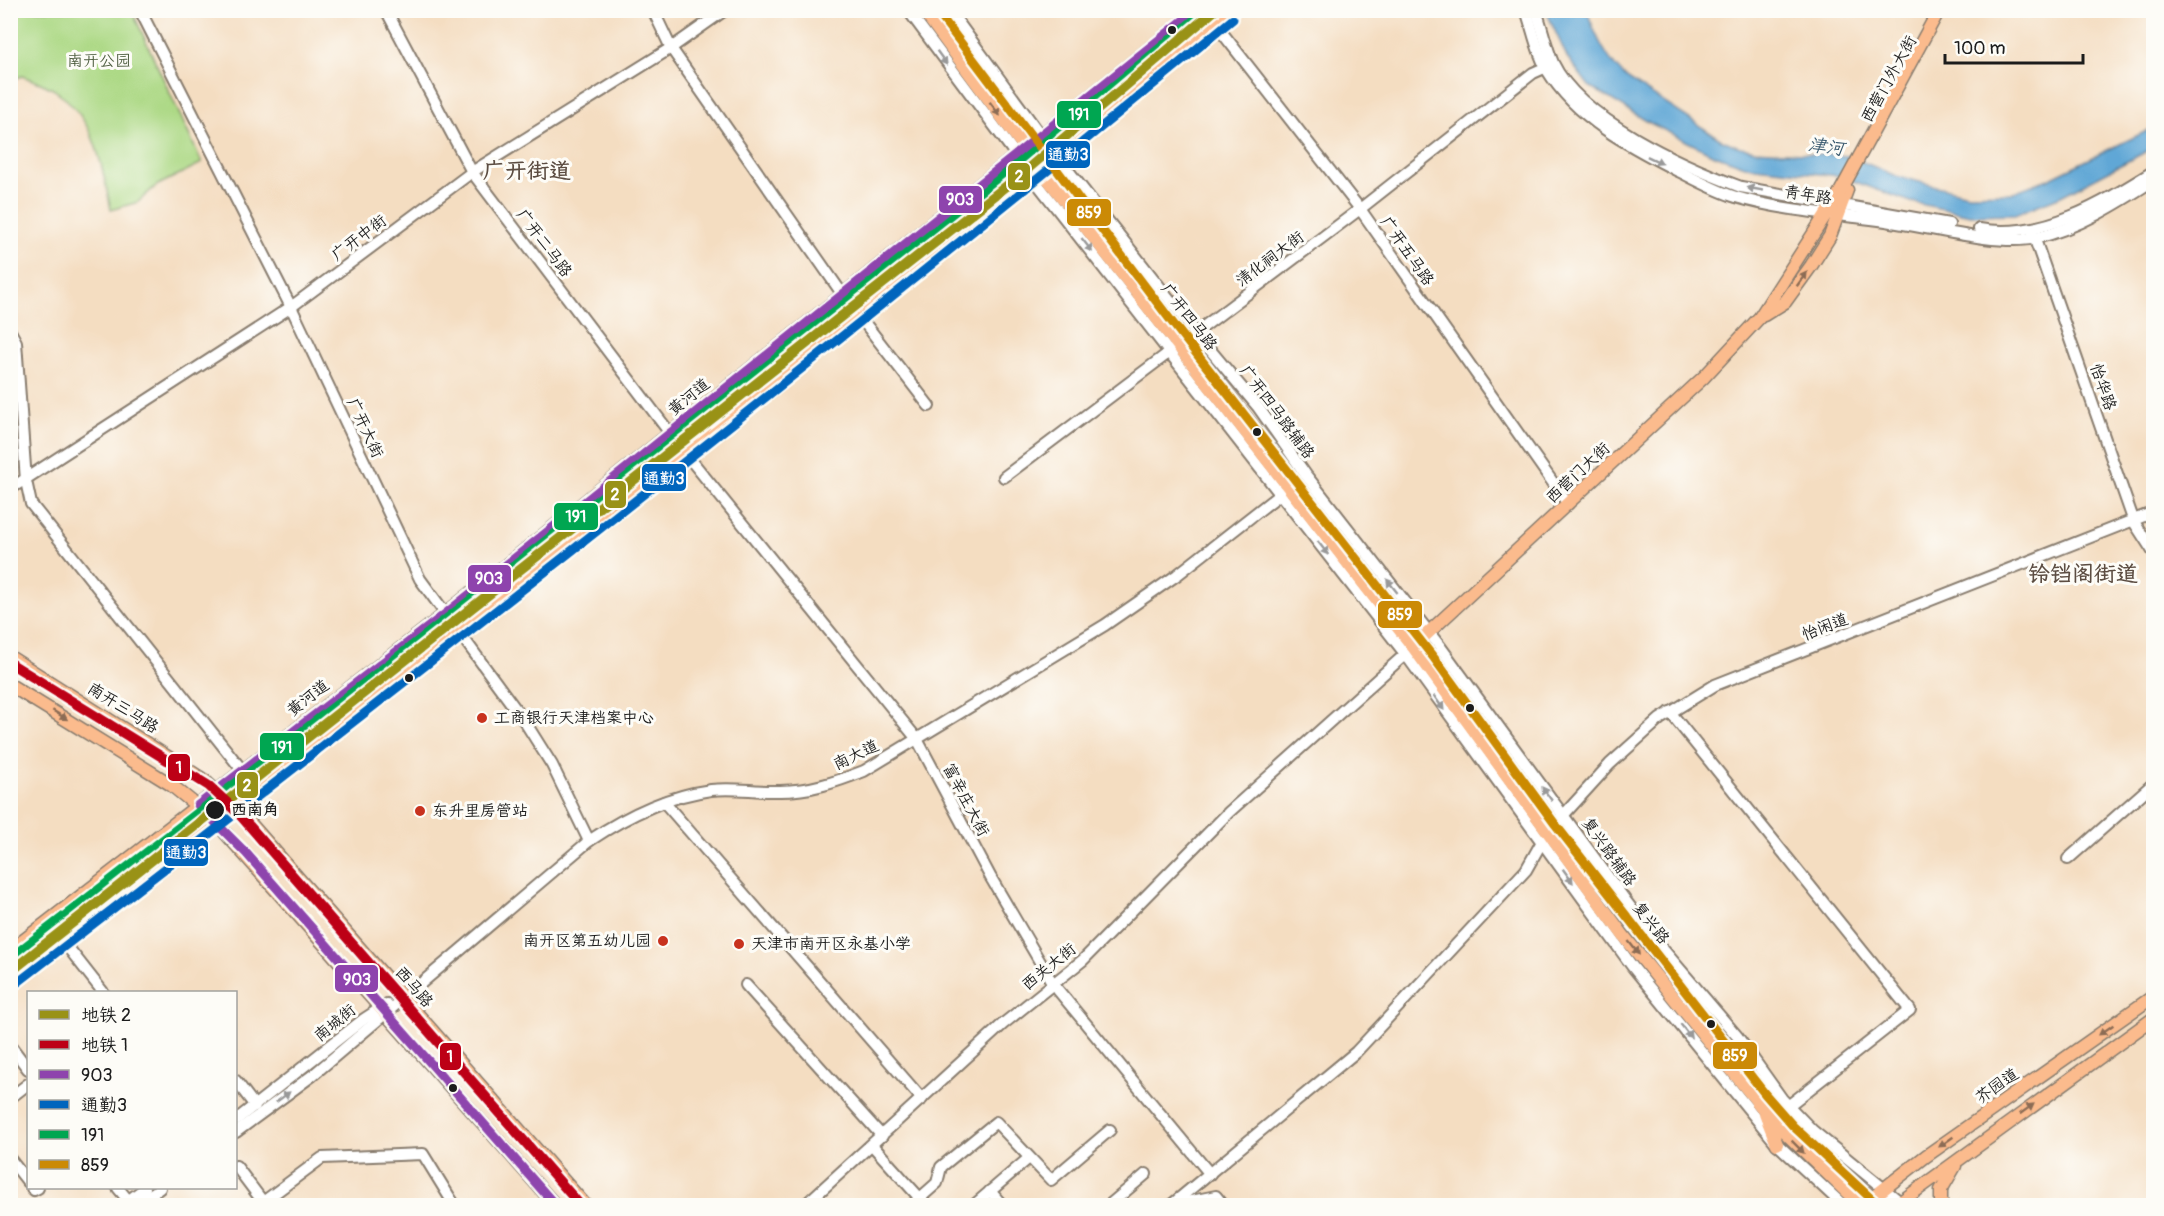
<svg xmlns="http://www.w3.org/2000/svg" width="2164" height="1216" font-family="Pangolin,'LXGW WenKai TC',sans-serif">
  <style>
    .green { fill: #add986; stroke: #647a51; stroke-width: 1.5 }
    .water { fill: #60a7d6; stroke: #3e6279; stroke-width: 1.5 }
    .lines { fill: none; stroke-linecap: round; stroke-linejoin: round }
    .minor-casing { stroke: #887c6e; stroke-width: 14 }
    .major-casing { stroke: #887c6e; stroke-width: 15 }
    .minor { stroke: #fff; stroke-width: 10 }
    .major { stroke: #fbbb8d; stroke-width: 12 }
    .bus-1-casing { stroke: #fdfcf7; stroke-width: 14 }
    .bus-2-casing { stroke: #fdfcf7; stroke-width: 14 }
    .bus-3-casing { stroke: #fdfcf7; stroke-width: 14 }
    .bus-4-casing { stroke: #fdfcf7; stroke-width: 14 }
    .bus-1 { stroke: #8e44ad; stroke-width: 9 }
    .bus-2 { stroke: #0065bd; stroke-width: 9 }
    .bus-3 { stroke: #00a651; stroke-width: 9 }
    .bus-4 { stroke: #cb8a06; stroke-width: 9 }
    .metro-1-casing { stroke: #fdfcf7; stroke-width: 15 }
    .metro-2-casing { stroke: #fdfcf7; stroke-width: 15 }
    .metro-1 { stroke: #999217; stroke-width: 10 }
    .metro-2 { stroke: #bd0016; stroke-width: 10 }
    .oneway { fill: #999 }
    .oneway2 { fill: #8c6c54 }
    .bus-dot { fill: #1c1c1c; stroke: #fdfcf7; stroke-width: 2 }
    .poi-dot { fill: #c8321e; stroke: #fdfcf7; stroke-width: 2 }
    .labels { text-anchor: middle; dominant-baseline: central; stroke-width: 6; stroke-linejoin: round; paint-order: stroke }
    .park-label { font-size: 16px; fill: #4f5e41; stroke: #fdfcf7 }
    .street-label { font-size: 16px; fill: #1c1c1c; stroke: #fdfcf7 }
    .poi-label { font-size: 16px; fill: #1c1c1c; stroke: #fdfcf7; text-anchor: start }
    .stop-label { font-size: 16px; font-weight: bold; fill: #1c1c1c; stroke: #fdfcf7; text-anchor: start }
    .water-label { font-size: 18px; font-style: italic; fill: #3b5b70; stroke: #fdfcf7 }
    .district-label { font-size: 22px; font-weight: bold; fill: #5c4d42; stroke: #fdfcf7 }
    .line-badge { stroke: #fdfcf7; stroke-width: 2 }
    .badge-label { font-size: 16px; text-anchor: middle; font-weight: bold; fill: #fff }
  </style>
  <rect width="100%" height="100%" fill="#fdfcf7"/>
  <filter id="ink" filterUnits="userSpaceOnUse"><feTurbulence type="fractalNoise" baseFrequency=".0167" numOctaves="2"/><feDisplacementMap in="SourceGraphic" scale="12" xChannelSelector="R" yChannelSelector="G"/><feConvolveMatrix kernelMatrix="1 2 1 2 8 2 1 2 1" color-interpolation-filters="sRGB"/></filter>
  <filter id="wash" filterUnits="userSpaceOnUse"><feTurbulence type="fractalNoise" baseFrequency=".008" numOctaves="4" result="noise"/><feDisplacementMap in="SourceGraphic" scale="24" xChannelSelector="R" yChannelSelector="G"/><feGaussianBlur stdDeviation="1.35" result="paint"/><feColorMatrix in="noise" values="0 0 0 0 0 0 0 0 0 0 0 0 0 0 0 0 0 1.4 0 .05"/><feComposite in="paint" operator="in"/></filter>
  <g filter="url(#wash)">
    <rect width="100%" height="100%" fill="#f4ddc1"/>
    <path class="green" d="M11,10l121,1 70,152 -46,23 -18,16 -27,8c-9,-45 -15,-90 -55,-119 -10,-7 -24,-11 -34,-15l-11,4z"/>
    <path class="water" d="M1546,11h41c9,26 20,50 41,68l92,60 17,7 18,4 94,6 47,20 72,18 43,-1 37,-14 105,-51v20l-92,48 -45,18 -46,1 -59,-13 -72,-26 -94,-10 -33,-12 -64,-32 -59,-36 -22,-29z"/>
  </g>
  <g filter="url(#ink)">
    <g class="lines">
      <g class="minor-casing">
        <g id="minor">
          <polyline points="140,10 291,307 420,579 525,722 552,765 589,841"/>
          <polyline points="386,10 472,172 682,449 917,739 991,878 1053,984 1210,1174"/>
          <polyline points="653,10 671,48 843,295 929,406"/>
          <polyline points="908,10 1033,178 1406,655 1632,966 1777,1144 1844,1206"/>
          <polyline points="949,10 1042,137 1196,333 1258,407 1306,475 1439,645 1625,900 1661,947 1737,1036 1782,1099 1813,1131 1905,1206"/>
          <path d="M1526,10c7,20 11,43 21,60 30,49 82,76 131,101 19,9 38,20 58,26 51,15 105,17 156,25 39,6 107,24 144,16 43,-10 81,-34 118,-58"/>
          <path d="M1536,10c6,17 10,36 17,53 27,57 131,103 188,124l208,37"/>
          <polyline points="1213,21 1360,209 1568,504"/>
          <path d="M1979,229c64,11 122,-25 175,-58"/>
          <polyline points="2032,231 2134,522 2154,553"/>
          <polyline points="10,331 16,342 26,481 31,504 242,770"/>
          <polyline points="1190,337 1360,209 1533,73 1551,65"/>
          <polyline points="1004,477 1175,348"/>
          <polyline points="10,489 291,307 472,172 671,48 725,10"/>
          <polyline points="1670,712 1910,1010 1788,1106"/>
          <polyline points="664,802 922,1099"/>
          <polyline points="1560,819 1610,764 1660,719 1715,685 2154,512"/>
          <polyline points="2068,859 2154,783"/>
          <polyline points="59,936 103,992"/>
          <polyline points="746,985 882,1136"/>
          <polyline points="10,1045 28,1069"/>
          <polyline points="236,1081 255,1106"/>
          <polyline points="10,1098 28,1084"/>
          <polyline points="236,1120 364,1019 387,1004"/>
          <path d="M236,1132l77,-57 276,-234c37,-25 77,-45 122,-51 23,-3 45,2 69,1 30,0 56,-9 84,-20l241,-146 72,-50 107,-84"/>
          <polyline points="872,1145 927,1206"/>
          <polyline points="10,1159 28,1182"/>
          <polyline points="236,1166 263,1202 322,1158 423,1154 455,1206"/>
          <polyline points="32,1188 34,1190 38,1188"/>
          <polyline points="118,1188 128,1200"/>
          <polyline points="990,1191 1003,1206"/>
          <polyline points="1172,1205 1216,1196 1224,1206"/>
          <polyline points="121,1206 145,1188"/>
          <polyline points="135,1206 160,1188"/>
          <polyline points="804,1206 1003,1024 1083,960 1229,812 1409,651"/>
          <polyline points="911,1206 937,1183 941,1167 996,1122 1051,1180 1110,1130"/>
          <polyline points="973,1206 1029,1158"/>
          <polyline points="1108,1206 1146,1174"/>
          <polyline points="1170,1206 1356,1052 1526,870 1544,838"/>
        </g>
      </g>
      <g class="major-casing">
        <g id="major">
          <polyline points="923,10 1037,165 1413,647 1623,935 1771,1119 1861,1206"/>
          <polyline points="936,10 1178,330 1434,658 1555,824 1765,1094 1793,1126 1880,1206"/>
          <polyline points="1764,315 1785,302 1811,266 1830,236 1847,190"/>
          <polyline points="1414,646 1704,377 1760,317 1839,194 1939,10"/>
          <polyline points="10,657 204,780 249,822 586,1206"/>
          <polyline points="10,685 170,784 213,819 556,1206"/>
          <polyline points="10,951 445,614 1197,10"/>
          <polyline points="10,974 455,629 1037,165 1225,10"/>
          <polyline points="1765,1114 1777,1144"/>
          <polyline points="1867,1202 1926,1156 2154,996"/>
          <polyline points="1895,1206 2154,1018"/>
          <polyline points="1941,1206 1941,1190 1955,1166"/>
        </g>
      </g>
      <use href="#minor" class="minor"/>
      <use href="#major" class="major"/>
      <g class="bus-1-casing">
        <polyline id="bus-1" points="556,1206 246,853 198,805 445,614 1196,10"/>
      </g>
      <g class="bus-2-casing">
        <path id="bus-2" d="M17,983c409,-316 817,-635 1216,-964"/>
      </g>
      <g class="bus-3-casing">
        <path id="bus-3" d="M10,958c402,-311 803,-624 1196,-948"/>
      </g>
      <g class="bus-4-casing">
        <polyline id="bus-4" points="936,10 1178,330 1434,658 1555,824 1765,1094 1793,1126 1879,1206"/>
      </g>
      <use href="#bus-1" class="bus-1"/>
      <use href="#bus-2" class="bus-2"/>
      <use href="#bus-3" class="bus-3"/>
      <use href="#bus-4" class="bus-4"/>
      <g class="metro-1-casing">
        <polyline id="metro-1" points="10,972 1018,177 1215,10"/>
      </g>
      <g class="metro-2-casing">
        <polyline id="metro-2" points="10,663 209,786 239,814 581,1206"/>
      </g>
      <use href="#metro-1" class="metro-1"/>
      <use href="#metro-2" class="metro-2"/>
    </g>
    <defs><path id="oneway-solid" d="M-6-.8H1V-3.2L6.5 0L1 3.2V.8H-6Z" transform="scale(1.5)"/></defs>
    <g class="oneway">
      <use href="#oneway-solid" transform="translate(942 58) rotate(54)"/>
      <use href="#oneway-solid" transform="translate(1655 160) rotate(26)"/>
      <use href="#oneway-solid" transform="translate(1755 189) rotate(-170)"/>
      <use href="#oneway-solid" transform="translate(1087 245) rotate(52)"/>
      <use href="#oneway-solid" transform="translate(1323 548) rotate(52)"/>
      <use href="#oneway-solid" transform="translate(1392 586) rotate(-128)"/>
      <use href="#oneway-solid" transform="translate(1439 703) rotate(55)"/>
      <use href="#oneway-solid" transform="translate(1547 794) rotate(-126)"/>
      <use href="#oneway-solid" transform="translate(1568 876) rotate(54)"/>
      <use href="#oneway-solid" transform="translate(1686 1031) rotate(52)"/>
      <use href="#oneway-solid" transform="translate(283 1097) rotate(-37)"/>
    </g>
    <g class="oneway2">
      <use href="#oneway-solid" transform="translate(995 109) rotate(53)"/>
      <use href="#oneway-solid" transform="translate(1802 279) rotate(-54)"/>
      <use href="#oneway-solid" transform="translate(60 715) rotate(32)"/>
      <use href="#oneway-solid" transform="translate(1634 948) rotate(52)"/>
      <use href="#oneway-solid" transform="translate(2106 1030) rotate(145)"/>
      <use href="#oneway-solid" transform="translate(2027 1109) rotate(-36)"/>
      <use href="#oneway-solid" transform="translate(1946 1142) rotate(145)"/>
      <use href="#oneway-solid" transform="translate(1798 1147) rotate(45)"/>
    </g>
  </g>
  <g class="bus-dot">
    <circle cx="1172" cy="30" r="5"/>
    <circle cx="1257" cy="432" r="5"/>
    <circle cx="409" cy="678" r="5"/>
    <circle cx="1470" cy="708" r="5"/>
    <circle cx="215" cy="810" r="10"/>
    <circle cx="1711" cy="1024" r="5"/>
    <circle cx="453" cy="1088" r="5"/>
  </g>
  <g class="poi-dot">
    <circle cx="482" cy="718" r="6"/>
    <circle cx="420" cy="811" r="6"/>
    <circle cx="663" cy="941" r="6"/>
    <circle cx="739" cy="944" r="6"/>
  </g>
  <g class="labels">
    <g class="park-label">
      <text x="99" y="61">南开公园</text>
    </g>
    <g class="street-label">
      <text transform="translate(1889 79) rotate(-61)">西营门外大街</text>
      <text transform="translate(1808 195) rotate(9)">青年路</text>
      <text transform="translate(359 238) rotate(-37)">广开中街</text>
      <text transform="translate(544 243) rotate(53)">广开二马路</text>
      <text transform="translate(1407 251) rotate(55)">广开五马路</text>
      <text transform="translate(1270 259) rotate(-37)">清化祠大街</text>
      <text transform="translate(1189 317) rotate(52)">广开四马路</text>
      <text transform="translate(2103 387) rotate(71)">怡华路</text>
      <text transform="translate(689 397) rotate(-39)">黄河道</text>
      <text transform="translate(1277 412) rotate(53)">广开四马路辅路</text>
      <text transform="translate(365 428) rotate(65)">广开大街</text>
      <text transform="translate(1578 473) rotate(-43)">西营门大街</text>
      <text transform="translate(1825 627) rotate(-21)">怡闲道</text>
      <text transform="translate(308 698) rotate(-38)">黄河道</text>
      <text transform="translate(123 708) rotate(32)">南开三马路</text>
      <text transform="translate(856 755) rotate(-26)">南大道</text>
      <text transform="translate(966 800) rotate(62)">富辛庄大街</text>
      <text transform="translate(1609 852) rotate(54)">复兴路辅路</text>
      <text transform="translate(1651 923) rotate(52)">复兴路</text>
      <text transform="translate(1049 967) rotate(-39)">西关大街</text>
      <text transform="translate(414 987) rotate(49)">西马路</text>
      <text transform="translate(335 1023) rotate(-39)">南城街</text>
      <text transform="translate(1997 1086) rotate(-35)">芥园道</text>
    </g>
    <g class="poi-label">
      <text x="494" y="718">工商银行天津档案中心</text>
      <text x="432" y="811">东升里房管站</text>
      <text x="651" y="941" text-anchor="end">南开区第五幼儿园</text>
      <text x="751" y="944">天津市南开区永基小学</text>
    </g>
    <g class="stop-label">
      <text x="231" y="810">西南角</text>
    </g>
    <g class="water-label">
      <text transform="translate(1826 147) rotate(8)">津河</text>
    </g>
    <g class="district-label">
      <text x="527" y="171">广开街道</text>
      <text x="2083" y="574">铃铛阁街道</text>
    </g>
  </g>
  <g class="line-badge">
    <rect x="1056" y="100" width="46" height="29" rx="6" fill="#00a651"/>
    <rect x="1045" y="140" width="46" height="29" rx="6" fill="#0065bd"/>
    <rect x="1007" y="162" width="24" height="29" rx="6" fill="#999217"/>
    <rect x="938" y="185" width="45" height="29" rx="6" fill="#8e44ad"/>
    <rect x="1066" y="198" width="46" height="29" rx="6" fill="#cb8a06"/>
    <rect x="641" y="463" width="46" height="29" rx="6" fill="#0065bd"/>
    <rect x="604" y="480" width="23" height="29" rx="6" fill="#999217"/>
    <rect x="553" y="502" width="46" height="29" rx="6" fill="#00a651"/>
    <rect x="467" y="564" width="45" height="29" rx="6" fill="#8e44ad"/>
    <rect x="1377" y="600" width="46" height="29" rx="6" fill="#cb8a06"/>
    <rect x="259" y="732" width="46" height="29" rx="6" fill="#00a651"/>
    <rect x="167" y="753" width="24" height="29" rx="6" fill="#bd0016"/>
    <rect x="236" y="771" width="23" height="28" rx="6" fill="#999217"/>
    <rect x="163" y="838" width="46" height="29" rx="6" fill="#0065bd"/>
    <rect x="334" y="964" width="45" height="29" rx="6" fill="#8e44ad"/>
    <rect x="1712" y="1041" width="46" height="29" rx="6" fill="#cb8a06"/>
    <rect x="439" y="1042" width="23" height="29" rx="6" fill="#bd0016"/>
  </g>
  <g class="badge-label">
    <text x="1079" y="120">191</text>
    <text x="1068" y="160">通勤3</text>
    <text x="1019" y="182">2</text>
    <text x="960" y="205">903</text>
    <text x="1089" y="218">859</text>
    <text x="664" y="484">通勤3</text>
    <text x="615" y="500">2</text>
    <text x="576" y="522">191</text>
    <text x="489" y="584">903</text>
    <text x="1400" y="620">859</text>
    <text x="282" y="753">191</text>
    <text x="179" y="773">1</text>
    <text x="247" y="791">2</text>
    <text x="186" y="858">通勤3</text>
    <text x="357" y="985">903</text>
    <text x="1735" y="1061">859</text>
    <text x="450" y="1062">1</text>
  </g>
  <rect width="2164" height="1216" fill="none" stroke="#fdfcf7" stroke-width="36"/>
  <rect x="27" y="991" width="210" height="198" fill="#fdfcf7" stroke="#a3a29f" stroke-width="1.5"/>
  <rect x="39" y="1010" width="30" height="9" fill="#999217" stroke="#a3a29f" stroke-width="1.5"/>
  <text x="81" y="1021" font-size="18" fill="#1c1c1c">地铁 2</text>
  <rect x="39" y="1040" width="30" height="9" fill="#bd0016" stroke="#a3a29f" stroke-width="1.5"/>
  <text x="81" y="1051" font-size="18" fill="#1c1c1c">地铁 1</text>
  <rect x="39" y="1070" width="30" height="9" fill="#8e44ad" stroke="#a3a29f" stroke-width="1.5"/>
  <text x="81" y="1081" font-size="18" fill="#1c1c1c">903</text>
  <rect x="39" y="1100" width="30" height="9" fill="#0065bd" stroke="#a3a29f" stroke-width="1.5"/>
  <text x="81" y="1111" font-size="18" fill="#1c1c1c">通勤3</text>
  <rect x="39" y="1130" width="30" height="9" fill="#00a651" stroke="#a3a29f" stroke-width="1.5"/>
  <text x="81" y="1141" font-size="18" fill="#1c1c1c">191</text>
  <rect x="39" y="1160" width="30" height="9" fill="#cb8a06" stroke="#a3a29f" stroke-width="1.5"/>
  <text x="81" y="1171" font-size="18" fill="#1c1c1c">859</text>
  <path d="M1945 54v9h138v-9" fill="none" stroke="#1c1c1c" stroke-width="3"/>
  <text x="1954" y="54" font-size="18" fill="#1c1c1c" stroke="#fdfcf7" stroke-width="4.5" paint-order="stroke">100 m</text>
</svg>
